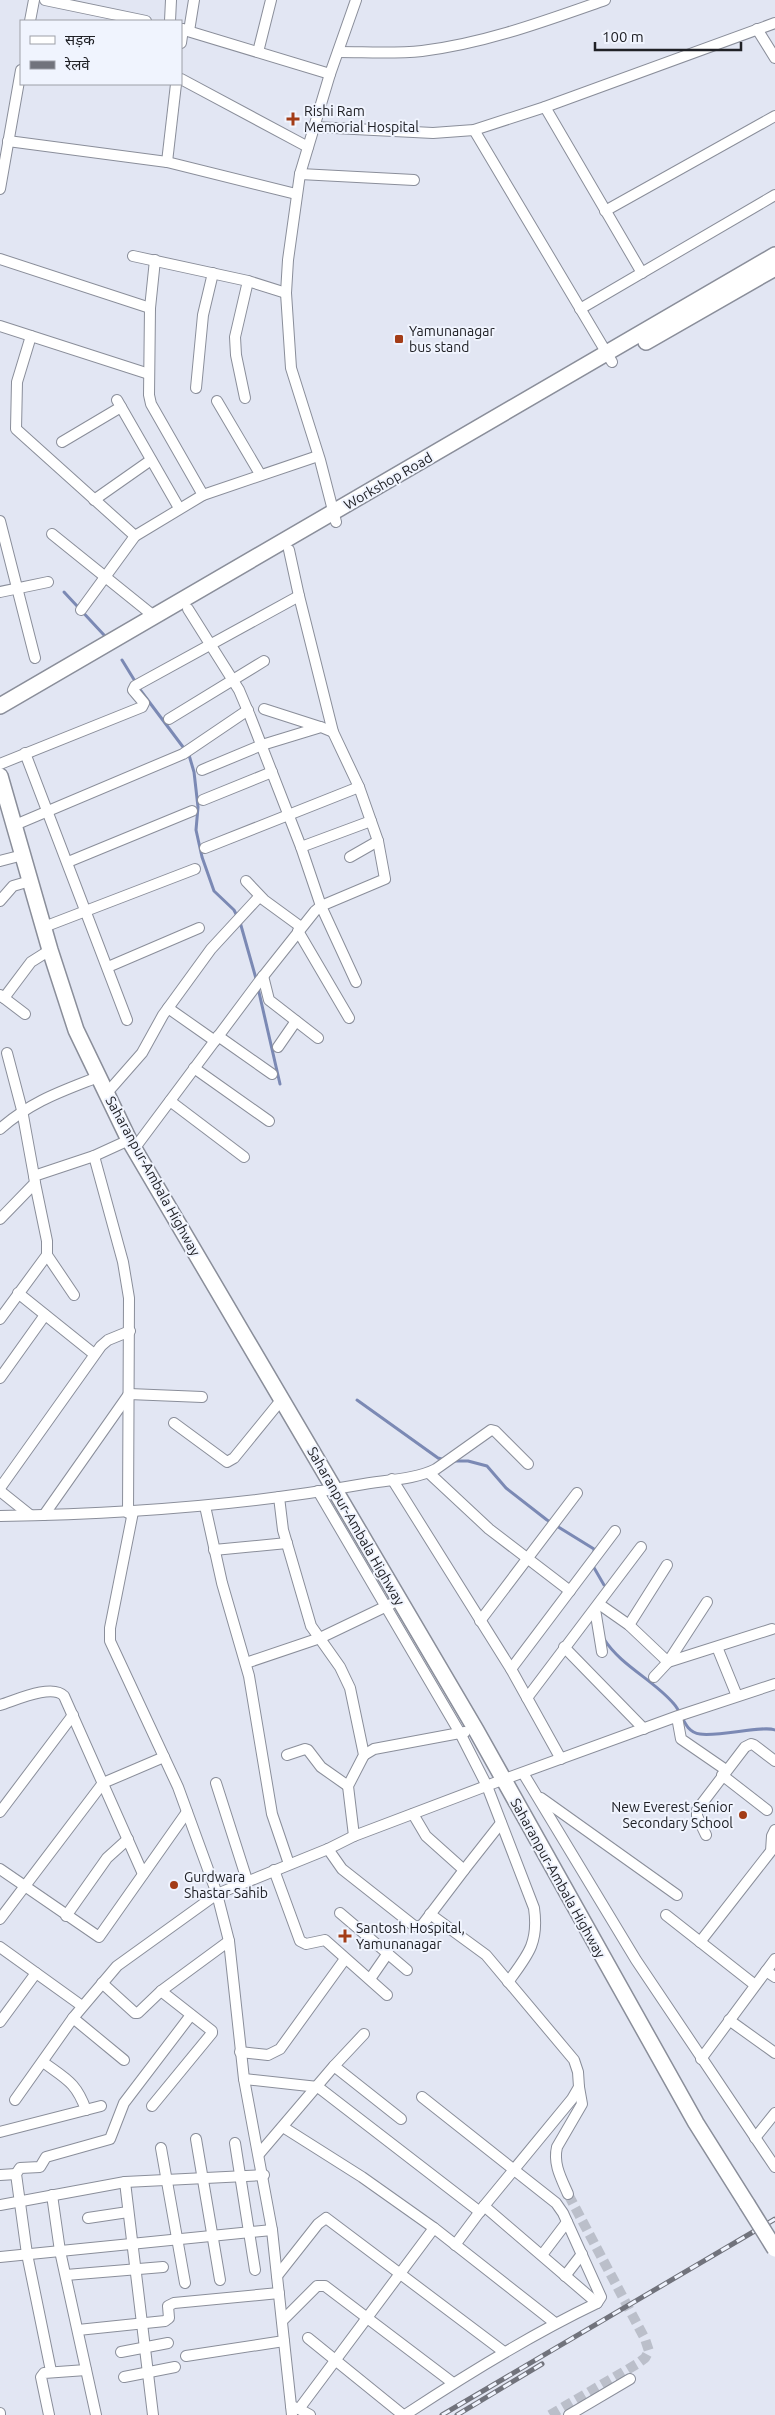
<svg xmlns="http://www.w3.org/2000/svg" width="775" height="2415" font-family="Ubuntu,'Noto Sans Devanagari',sans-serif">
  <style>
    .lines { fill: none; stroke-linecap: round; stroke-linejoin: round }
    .stream { stroke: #7b89b4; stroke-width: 3 }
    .minor-tunnel { stroke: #bbbfca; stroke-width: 10; stroke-dasharray: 10 5; stroke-linecap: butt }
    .minor-casing { stroke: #8a8e9a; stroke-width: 12 }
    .primary-casing { stroke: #8a8e9a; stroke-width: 18 }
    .minor { stroke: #fff; stroke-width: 10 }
    .primary { stroke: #fff; stroke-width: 15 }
    .rail-casing { stroke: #71737c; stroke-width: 5 }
    .rail { stroke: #f0f4fe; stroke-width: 3; stroke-dasharray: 9; stroke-linecap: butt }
    .primary-bridge-casing { stroke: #8a8e9a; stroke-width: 18; stroke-linecap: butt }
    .primary-bridge { stroke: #fff; stroke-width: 15 }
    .poi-dot { fill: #a33c17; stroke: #f0f4fe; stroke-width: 2 }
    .labels { text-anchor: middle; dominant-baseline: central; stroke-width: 4; stroke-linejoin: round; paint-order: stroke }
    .poi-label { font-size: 14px; fill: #202126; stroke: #f0f4fe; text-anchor: start }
    .street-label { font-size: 14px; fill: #202126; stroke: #f0f4fe }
  </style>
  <rect width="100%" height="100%" fill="#e2e6f3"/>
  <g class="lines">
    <g class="stream">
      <polyline points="64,592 104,635"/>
      <polyline points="122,660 141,691 189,755 194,772 198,807 196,830 202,857 214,891 234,910 240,922 257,982"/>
      <polyline points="258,988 280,1084"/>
      <polyline points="357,1400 438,1458 445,1460"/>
      <polyline points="454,1461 468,1461 487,1466 506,1488 547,1520 594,1549 594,1553"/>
      <polyline points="593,1566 604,1585"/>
      <path d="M604,1639c17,27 50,41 70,65 9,10 10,28 26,30 19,3 64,-9 75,-4"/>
    </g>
    <polyline class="minor-tunnel" points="550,2415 637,2364 645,2358 649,2351 645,2339 568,2194"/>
    <g class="minor-casing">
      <g id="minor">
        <polyline points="45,0 146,21"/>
        <polyline points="30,21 34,0"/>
        <polyline points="170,21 171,0"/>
        <polyline points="181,29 330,74"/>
        <polyline points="757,29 775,58"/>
        <polyline points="189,31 194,0"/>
        <polyline points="181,43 183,29"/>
        <polyline points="258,52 271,0"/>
        <path d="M338,52c28,0 56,2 84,-1 64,-8 123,-30 183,-51"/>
        <polyline points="181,79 308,147"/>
        <polyline points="545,107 642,273"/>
        <polyline points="315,127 433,133 474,130 545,107 775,23"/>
        <polyline points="474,130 612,362"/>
        <polyline points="8,141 167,162 296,194"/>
        <polyline points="167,162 176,84"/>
        <polyline points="300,174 414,180"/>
        <polyline points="0,189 21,70"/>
        <polyline points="605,211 775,116"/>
        <polyline points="133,256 248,281 286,293"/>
        <polyline points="0,259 150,308 149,395 151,404 203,495"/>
        <polyline points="150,308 155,260"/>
        <polyline points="580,309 775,195"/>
        <polyline points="0,326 149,374"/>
        <polyline points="31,336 17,382 16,429 135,536"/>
        <polyline points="196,388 203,315 213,273"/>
        <polyline points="245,398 236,355 235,337 248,281"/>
        <polyline points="117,400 179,508"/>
        <polyline points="217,401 260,474"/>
        <polyline points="62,442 121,407"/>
        <polyline points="94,500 151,460"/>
        <polyline points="0,521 35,658"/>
        <polyline points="336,522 320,460 291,368 286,293 288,260 300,174 330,74 356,0"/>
        <polyline points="52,534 155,617"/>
        <polyline points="0,592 48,582"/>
        <polyline points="188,609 239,690 250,716 301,847 321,906 356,982"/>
        <polyline points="81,610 135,536 203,495 318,456"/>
        <polyline points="264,709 320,727"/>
        <polyline points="169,719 264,661"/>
        <polyline points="25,753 127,1020"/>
        <polyline points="0,764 142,707 144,703 133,690 135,686 299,596"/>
        <polyline points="202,770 262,745 321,727 333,732"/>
        <polyline points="203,800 272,772"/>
        <polyline points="15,825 183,754 248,710"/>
        <polyline points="301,847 371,821"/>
        <polyline points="205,848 359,787"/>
        <polyline points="350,857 378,841"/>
        <polyline points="0,861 23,855"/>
        <polyline points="68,862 192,811"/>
        <polyline points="246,881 264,900 301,927"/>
        <polyline points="0,901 13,886 30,881"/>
        <polyline points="44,927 195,869"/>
        <polyline points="298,931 349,1018"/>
        <polyline points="108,967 199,928"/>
        <polyline points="263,976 269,1000 318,1038"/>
        <polyline points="0,995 25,1014"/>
        <polyline points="4,998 31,962 50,950"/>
        <polyline points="168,1008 215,1041"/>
        <polyline points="218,1036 272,1074"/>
        <polyline points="278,1047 296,1021"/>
        <polyline points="7,1053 22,1110 34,1176"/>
        <polyline points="194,1068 269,1121"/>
        <polyline points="106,1094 142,1053 163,1015 211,949 259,897"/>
        <polyline points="170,1101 244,1157"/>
        <path d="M0,1129c32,-28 60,-37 98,-52"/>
        <polyline points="134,1149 261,979 315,911 321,906 385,879 378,841 359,787 333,732 299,596 289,550"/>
        <polyline points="94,1156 123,1262 129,1298 128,1513"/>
        <polyline points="35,1183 47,1241 47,1255 74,1295"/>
        <polyline points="0,1219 35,1183 34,1176 94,1156 129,1140"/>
        <polyline points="18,1293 94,1354"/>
        <polyline points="0,1319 47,1255"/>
        <polyline points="0,1378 45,1315"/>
        <polyline points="174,1423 227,1462 234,1458 282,1399"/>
        <polyline points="429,1473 489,1529 570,1591"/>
        <polyline points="392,1479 511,1669 561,1759"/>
        <polyline points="0,1488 101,1346 108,1340 130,1331"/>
        <polyline points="0,1491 30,1515"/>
        <path d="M318,1491l142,242 27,53 47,122c5,35 -6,47 -26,74"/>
        <polyline points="279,1497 283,1530 311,1626 340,1667 350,1688 364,1755 348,1786 354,1836"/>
        <polyline points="205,1506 222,1583 249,1676 272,1814 289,1864"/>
        <polyline points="133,1512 110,1628 110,1641 178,1787 217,1894 229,1941 244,2079 272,2230 292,2415"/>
        <polyline points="44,1515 129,1394 202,1397"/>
        <path d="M0,1516c120,-2 240,-10 358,-31 25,-5 56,-5 78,-16l55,-39 4,1 33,33"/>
        <polyline points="214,1550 287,1543"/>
        <polyline points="599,1604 629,1625 668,1662 772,1629"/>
        <polyline points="595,1609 602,1652"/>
        <polyline points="480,1621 577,1493"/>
        <polyline points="629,1625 667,1565"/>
        <polyline points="564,1647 644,1729"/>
        <polyline points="717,1647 737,1696"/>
        <polyline points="246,1663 320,1638 391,1604"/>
        <polyline points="511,1669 615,1531"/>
        <polyline points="654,1677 668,1662 707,1602"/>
        <polyline points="527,1698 641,1547"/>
        <path d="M0,1705c14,-4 52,-22 64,-9l79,178"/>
        <polyline points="677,1717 681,1739 726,1770"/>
        <polyline points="287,1755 305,1749 308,1750 321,1767 348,1786"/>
        <polyline points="364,1755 374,1749 465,1732"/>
        <polyline points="523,1773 636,1960 775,2167"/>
        <polyline points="722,1775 767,1810"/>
        <polyline points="216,1783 247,1880"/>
        <polyline points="541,1798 677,1895"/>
        <polyline points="0,1812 73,1715"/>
        <polyline points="706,1835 697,1816 697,1810 745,1747 751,1744 754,1745 775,1761"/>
        <polyline points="328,1849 342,1869 413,1925 418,1927 423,1924 464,1870 426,1836 413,1814"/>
        <polyline points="0,1869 99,1937 187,1812"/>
        <polyline points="274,1870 300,1941 306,1944 325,1940 387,1995"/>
        <polyline points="464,1870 501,1823"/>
        <polyline points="340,1913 407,1970"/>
        <polyline points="430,1914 486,1955 574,2060 578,2072 579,2087 572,2099 484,2206 455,2245"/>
        <polyline points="666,1915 755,1985"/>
        <polyline points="66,1916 107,1858 128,1839"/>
        <polyline points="0,1919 103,1783 164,1757"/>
        <polyline points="700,1942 771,1851 772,1836 775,1830"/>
        <polyline points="0,1947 82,2006"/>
        <polyline points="766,1971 775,1977"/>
        <polyline points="370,1979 388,1953"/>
        <polyline points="102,1983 135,2013 138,2013 161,1991 229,1941"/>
        <polyline points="73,2018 124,2060"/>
        <polyline points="729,2020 775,2053"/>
        <polyline points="0,2022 36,1973"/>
        <polyline points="240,2052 268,2055 280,2049 345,1959"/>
        <polyline points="701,2059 775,1959"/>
        <path d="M43,2062c23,17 33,20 43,48"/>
        <polyline points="334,2066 401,2119"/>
        <polyline points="244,2079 318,2087 480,2212"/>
        <polyline points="15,2100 73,2018 117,1966 217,1894 328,1849 354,1836 502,1780 678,1716 775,1684"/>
        <polyline points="152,2106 212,2033 212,2031 161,1991"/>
        <polyline points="283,2127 362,2177 434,2228 555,2323"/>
        <polyline points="0,2132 101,2106"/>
        <polyline points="755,2138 775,2113"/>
        <polyline points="196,2139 220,2280"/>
        <polyline points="235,2143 255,2270"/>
        <polyline points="161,2148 185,2283"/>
        <polyline points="259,2154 334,2066 364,2034"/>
        <polyline points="0,2175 16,2174"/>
        <polyline points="125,2182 153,2415"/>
        <path d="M568,2194c-7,-16 -15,-30 -11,-47l25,-43 -3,-17"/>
        <polyline points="52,2195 60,2251 96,2415"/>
        <polyline points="0,2205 125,2182 264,2175"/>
        <polyline points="484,2206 597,2303"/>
        <polyline points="88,2218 128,2212"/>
        <polyline points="542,2255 567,2222"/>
        <polyline points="0,2257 272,2230"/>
        <polyline points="66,2275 163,2267"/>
        <polyline points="277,2276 318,2224 326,2218 504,2352"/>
        <polyline points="565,2276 582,2254"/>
        <polyline points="282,2321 317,2286 325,2286 453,2383"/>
        <polyline points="78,2330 165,2321 169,2318 168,2306 174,2303 279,2293"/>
        <polyline points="308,2338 403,2415"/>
        <polyline points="121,2352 168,2343"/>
        <polyline points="186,2356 284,2341"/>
        <polyline points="51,2371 27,2254 16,2174 20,2168 40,2167 46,2157 110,2139 124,2103 191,2015"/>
        <polyline points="124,2377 175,2367"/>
        <polyline points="291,2406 299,2409 434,2228"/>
        <polyline points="299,2409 310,2415"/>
        <polyline points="0,2413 0,2415"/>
        <polyline points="49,2415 41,2377 44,2373 86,2370"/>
        <path d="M405,2415c62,-41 125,-80 192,-112l4,-6 -38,-84 -7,-10 -134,-106"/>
        <polyline points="569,2415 630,2379"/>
      </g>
    </g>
    <g class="primary-casing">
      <g id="primary">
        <polyline points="646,342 775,268"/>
        <polyline points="0,706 775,255"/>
        <polyline points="0,776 50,950 76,1030 129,1140 476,1730 696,2123 747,2204"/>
      </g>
    </g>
    <use href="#minor" class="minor"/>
    <use href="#primary" class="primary"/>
    <g class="rail-casing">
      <g id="rail">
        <polyline points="442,2415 775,2219"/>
        <polyline points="457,2415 542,2364"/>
      </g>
    </g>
    <use href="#rail" class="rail"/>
    <g class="primary-bridge-casing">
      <polyline id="primary-bridge" points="747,2204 775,2249"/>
    </g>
    <use href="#primary-bridge" class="primary-bridge"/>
  </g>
  <g class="poi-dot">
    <path d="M290.5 111.5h5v5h5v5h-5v5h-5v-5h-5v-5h5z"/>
    <rect x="394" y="334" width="10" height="10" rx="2.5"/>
    <circle cx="743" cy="1815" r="5"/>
    <circle cx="174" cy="1885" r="5"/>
    <path d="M342.5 1928.5h5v5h5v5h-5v5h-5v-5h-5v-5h5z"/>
  </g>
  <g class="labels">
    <g class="poi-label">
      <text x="304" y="111">Rishi Ram<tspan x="304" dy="16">Memorial Hospital</tspan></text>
      <text x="409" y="331">Yamunanagar<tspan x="409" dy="16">bus stand</tspan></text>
      <text x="733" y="1807" text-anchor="end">New Everest Senior<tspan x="733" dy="16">Secondary School</tspan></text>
      <text x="184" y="1877">Gurdwara<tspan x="184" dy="16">Shastar Sahib</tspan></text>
      <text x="356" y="1928">Santosh Hospital,<tspan x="356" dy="16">Yamunanagar</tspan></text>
    </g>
    <g class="street-label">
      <text transform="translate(388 481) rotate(-30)">Workshop Road</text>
      <text transform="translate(153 1176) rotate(61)">Saharanpur-Ambala Highway</text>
      <text transform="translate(356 1526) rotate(60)">Saharanpur-Ambala Highway</text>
      <text transform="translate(558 1878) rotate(61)">Saharanpur-Ambala Highway</text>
    </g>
  </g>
  <rect x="20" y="20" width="162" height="65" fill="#f0f4fe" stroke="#9da0a8"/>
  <rect x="30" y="36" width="25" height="8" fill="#ffffff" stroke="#9da0a8"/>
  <text x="65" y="45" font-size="15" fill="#202126">सड़क</text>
  <rect x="30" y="61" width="25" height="8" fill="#71737c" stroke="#9da0a8"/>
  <text x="65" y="70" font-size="15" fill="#202126">रेलवे</text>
  <path d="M595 42v8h146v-8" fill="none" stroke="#202126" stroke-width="2.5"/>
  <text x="602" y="42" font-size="15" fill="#202126" stroke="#f0f4fe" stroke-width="4" paint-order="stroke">100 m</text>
</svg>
